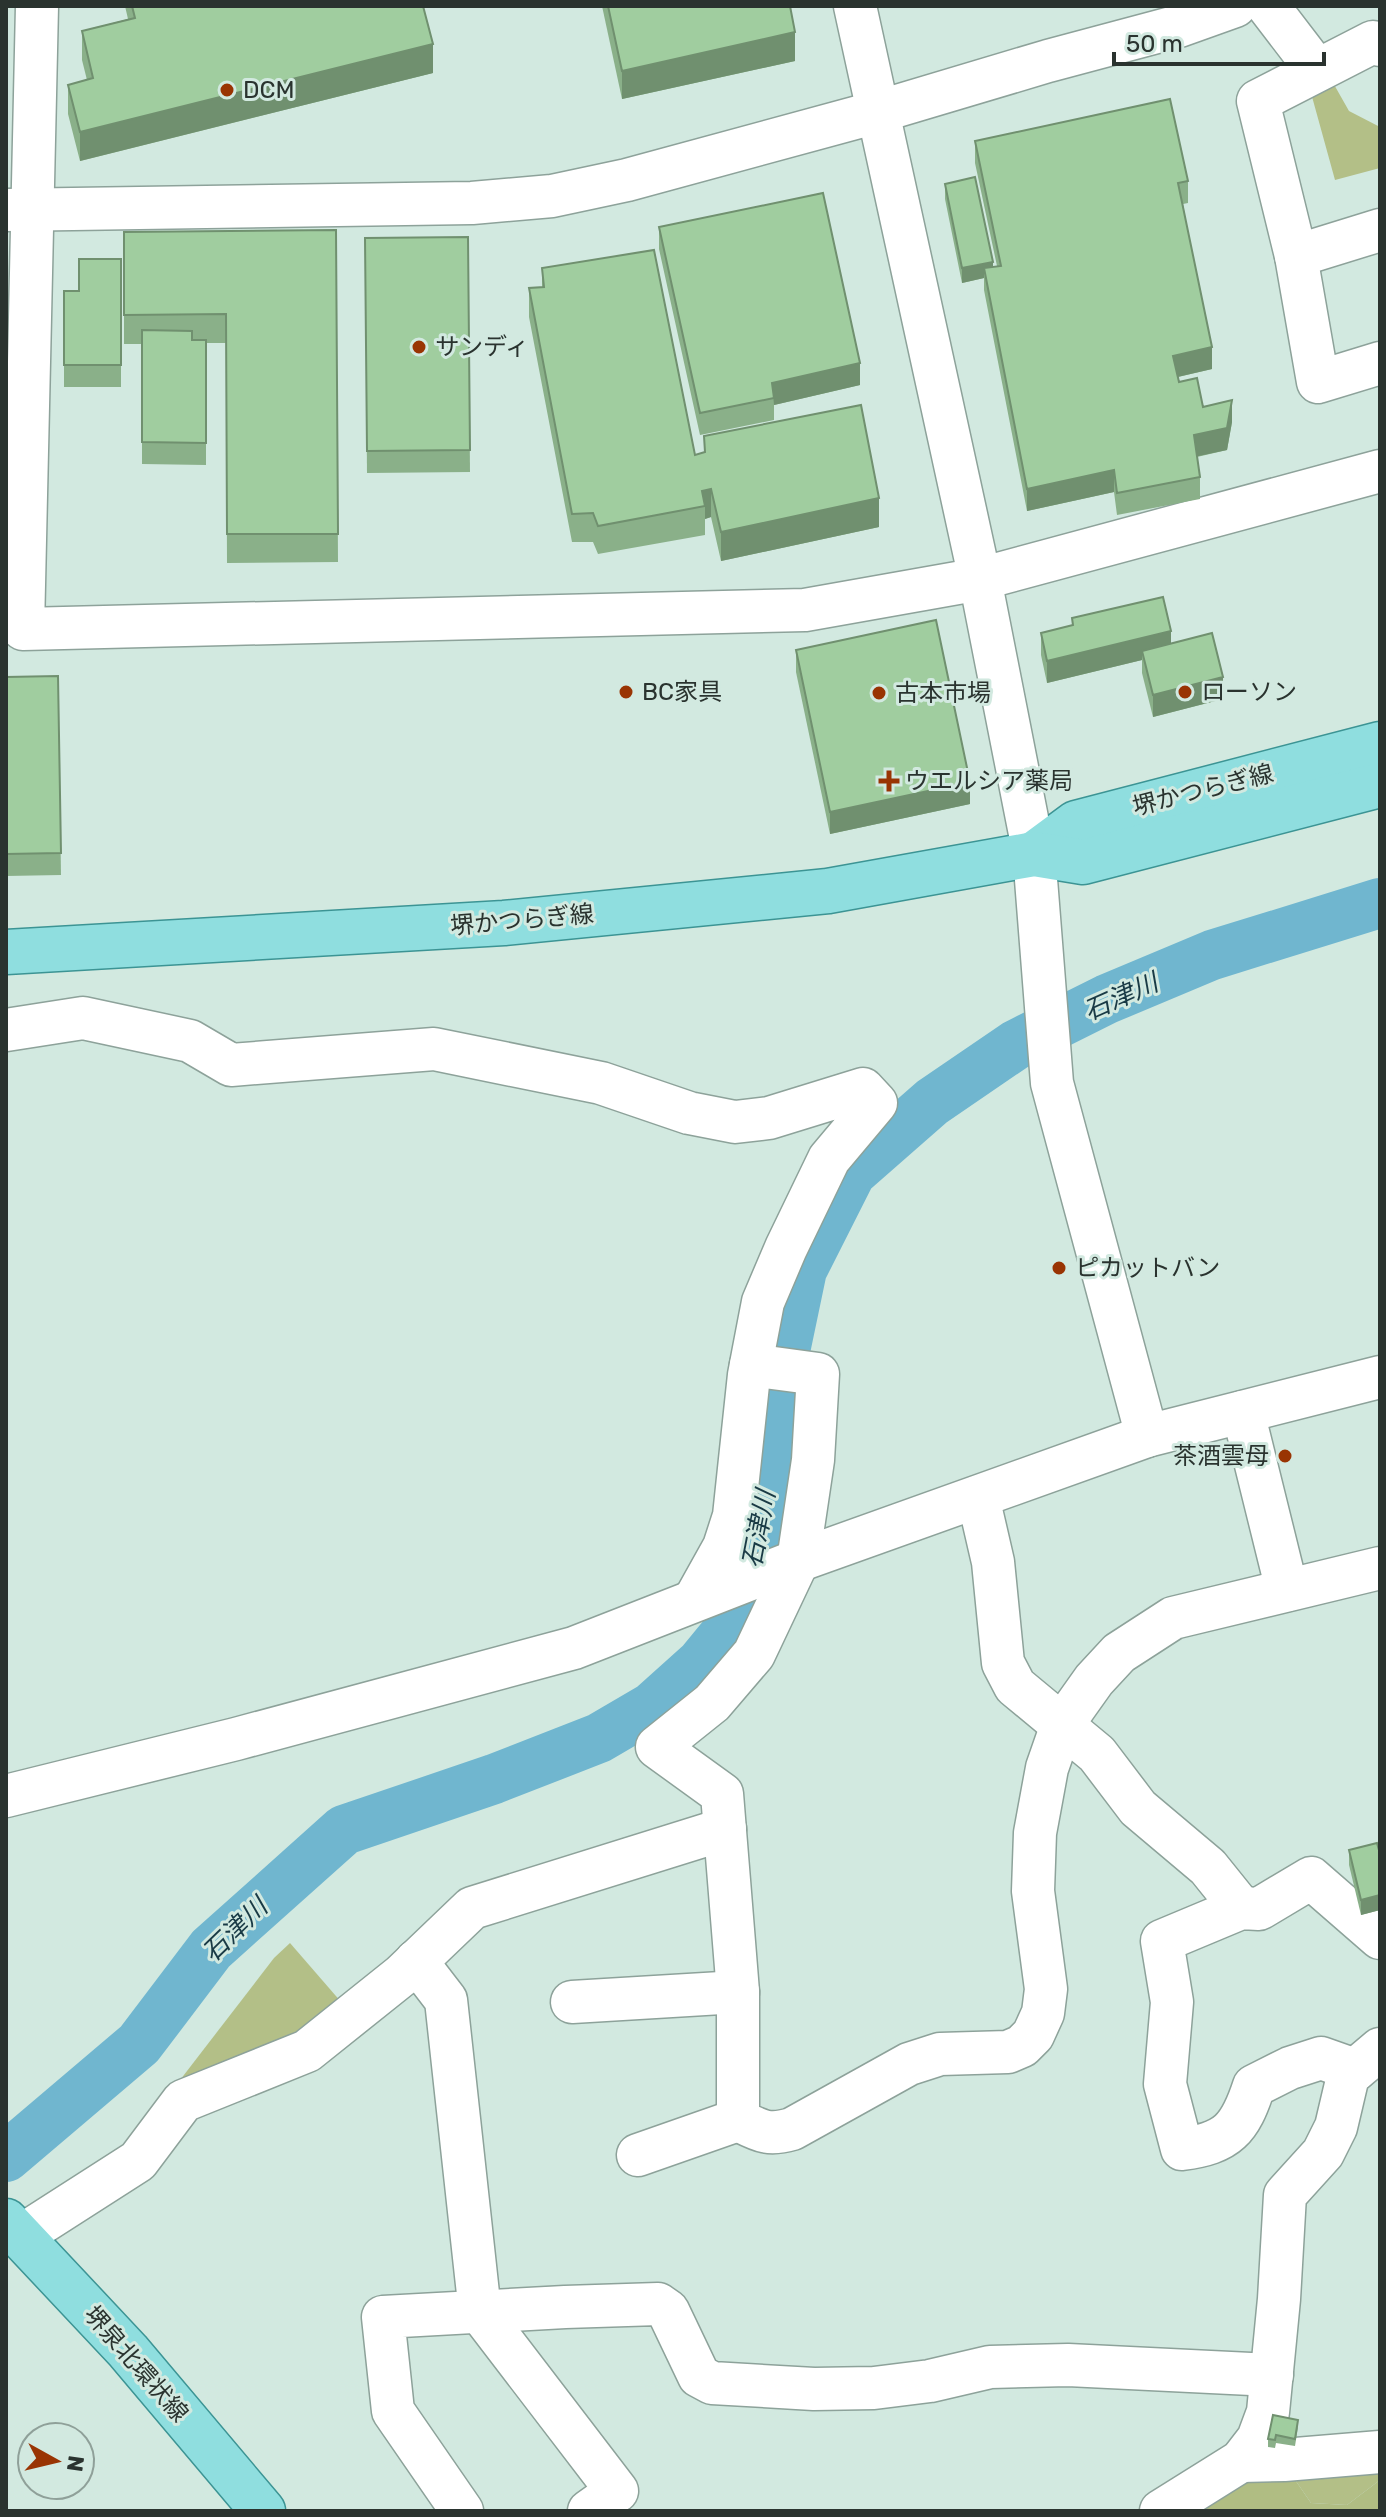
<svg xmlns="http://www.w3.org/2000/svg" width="1386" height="2517" font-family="Rubik,'Noto Sans JP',sans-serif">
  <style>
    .green { fill: #b3bf87 }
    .forest { fill: #b0bd83 }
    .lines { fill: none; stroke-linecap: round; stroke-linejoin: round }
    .river { stroke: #70b6cf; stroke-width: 50 }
    .minor-casing { stroke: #8da29a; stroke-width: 45 }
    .major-casing { stroke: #3c9494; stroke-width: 47 }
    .minor { stroke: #fff; stroke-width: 42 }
    .major { stroke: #8fdedf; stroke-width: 44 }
    .wall { fill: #8ab089 }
    .shaded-wall { fill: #70906f }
    .building { fill: #a0cd9f; stroke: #70906f; stroke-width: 2 }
    .poi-dot { fill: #993403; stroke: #d2e9e0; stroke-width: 3 }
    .labels { text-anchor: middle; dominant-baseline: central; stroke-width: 6; stroke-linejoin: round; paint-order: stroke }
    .poi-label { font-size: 24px; fill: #2a332f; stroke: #d2e9e0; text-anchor: start }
    .street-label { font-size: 24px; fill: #2a332f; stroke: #d2e9e0 }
    .water-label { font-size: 26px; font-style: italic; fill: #193a45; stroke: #d2e9e0 }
  </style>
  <rect width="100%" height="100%" fill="#d2e9e0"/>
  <g class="green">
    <polygon points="1332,81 1349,111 1380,127 1380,168 1335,180 1311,93"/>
    <polygon points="290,1943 342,2003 299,2038 177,2084 274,1958"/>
    <polygon points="1380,2459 1380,2480 1347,2505 1311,2503 1289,2471"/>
  </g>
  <polygon class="forest" points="1289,2471 1311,2503 1347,2505 1380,2480 1380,2511 1187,2511 1232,2481"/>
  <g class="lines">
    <polyline class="river" points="6,2157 139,2044 211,1949 344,1830 494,1779 599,1738 652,1707 701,1663 733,1624 760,1554 784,1356 802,1270 851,1173 932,1102 1017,1044 1107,999 1212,955 1380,903"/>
    <g class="minor-casing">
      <g id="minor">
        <polyline points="37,6 23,629 805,610 980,579 1380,471"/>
        <polyline points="855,6 980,579 1034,854 1052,1083 1147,1436"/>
        <polyline points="1268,6 1317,70"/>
        <polyline points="1380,45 1373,42 1258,101 1296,256 1318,382 1380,363"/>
        <polyline points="6,210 472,203 552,196 627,180 877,112 1048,61 1179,26 1235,6"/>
        <polyline points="1296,256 1380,230"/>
        <polyline points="6,1030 83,1018 190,1041 231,1065 434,1049 601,1083 689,1113 735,1122 769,1118 863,1089 876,1103 829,1159 786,1248 763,1302 749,1375 734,1516 724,1547 695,1599"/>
        <path d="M751,1365l67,9 -5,86 -15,101 -44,93 -42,49 -55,44 65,47 16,198v128c22,11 30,16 54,9l117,-65 31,-10 68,-2 14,-6 11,-11 10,-22 3,-24 -13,-98 2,-58 12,-65 15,-43 32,-45 25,-27 54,-35 207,-50"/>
        <polyline points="1243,1412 1287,1590"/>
        <polyline points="978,1497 993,1562 1003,1663 1015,1686 1097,1754 1138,1808 1208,1867 1241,1908"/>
        <polyline points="6,1796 236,1739 574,1648 789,1564 1147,1436 1380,1377"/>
        <polyline points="416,1961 446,2000 480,2312 617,2491 589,2511"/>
        <polyline points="572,2002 738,1992"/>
        <path d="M1355,2070l-34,-12 -31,10 -36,18c-14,43 -26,57 -72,63l-17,-65 7,-82 -10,-61 79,-33 18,1 52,-31 69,60"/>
        <polyline points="638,2155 738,2120"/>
        <polyline points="21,2236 138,2161 183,2101 307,2051 402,1975 472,1908 725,1829"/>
        <polyline points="1241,2461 1284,2460 1380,2452"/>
        <polyline points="462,2511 393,2411 383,2317 565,2307 658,2304 668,2311 699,2376 712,2383 814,2389 874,2388 930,2381 990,2367 1068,2365 1272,2375"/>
        <polyline points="1161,2511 1241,2461 1258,2439 1268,2412 1279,2299 1285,2195 1323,2153 1336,2127 1348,2076 1380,2049"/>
      </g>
    </g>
    <g class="major-casing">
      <g id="major">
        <polyline points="1034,854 1076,823 1380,744"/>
        <polyline points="6,952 504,923 828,891 1034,854 1083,862 1380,785"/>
        <polyline points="6,2221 128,2351 263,2511"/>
      </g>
    </g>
    <use href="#minor" class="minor"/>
    <use href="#major" class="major"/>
  </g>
  <g class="wall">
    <polygon points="125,6 423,6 433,73 80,161 68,114 68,85 87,80 82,60 82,31 128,19"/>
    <polygon points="602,6 790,6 795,61 622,99"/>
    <polygon points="975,141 1188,181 1188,203 1183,204 1212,369 1178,377 1179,382 1203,407 1232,422 1227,450 1197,457 1200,477 1200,499 1117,515 1114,492 1027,511 984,290 984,278 962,283 945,199 945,184 993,267 997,266 975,163"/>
    <polygon points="659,227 860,385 774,405 774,420 700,435 659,249"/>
    <polygon points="336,230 338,562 227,563 226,343 206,343 206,465 142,464 142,344 124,344 124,232"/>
    <polygon points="468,237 470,472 367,473 365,238"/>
    <polygon points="121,259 121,387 64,387 64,291 79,291"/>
    <polygon points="542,268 695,455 704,452 704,436 879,527 721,561 711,517 705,519 705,535 598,554 593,542 572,542 529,317 529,288 542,287"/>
    <polygon points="1072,618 1171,644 1223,699 1153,717 1142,673 1142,660 1047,683 1041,655 1041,633 1072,626"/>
    <polygon points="796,650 970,804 830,834 796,672"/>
    <polygon points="58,676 61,875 6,876 6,677"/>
    <polygon points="1349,1850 1380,1854 1380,1910 1361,1915 1349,1865"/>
    <polygon points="1298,2427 1295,2446 1276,2443 1275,2448 1268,2447 1268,2439"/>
  </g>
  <g class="shaded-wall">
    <polygon points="795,32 795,61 622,99 622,71"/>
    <polygon points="433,44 433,73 80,161 80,132"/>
    <polygon points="993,262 993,277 984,268 984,278 962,283 962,268"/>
    <polygon points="1212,347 1212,369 1173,378 1173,356"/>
    <polygon points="860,363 860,385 774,405 772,383"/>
    <polygon points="1232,400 1232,422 1227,450 1194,457 1194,435"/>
    <polygon points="1114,470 1114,492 1027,511 1027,489"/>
    <polygon points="711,489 711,517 705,519 705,506 702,491"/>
    <polygon points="879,498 879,527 721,561 721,532"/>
    <polygon points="1171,631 1171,653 1142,651 1142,660 1047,683 1047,661"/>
    <polygon points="1223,677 1223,699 1153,717 1153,695"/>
    <polygon points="970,782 970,804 830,834 830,812"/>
    <polygon points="1380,1895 1380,1910 1361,1915 1361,1900"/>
  </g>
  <g class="building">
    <polygon points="132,6 423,6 433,44 80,132 68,85 93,78 82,31 135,18"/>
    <polygon points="608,6 790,6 795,32 622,71"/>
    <polygon points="1170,99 1188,181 1178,183 1212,347 1173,356 1179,382 1197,378 1203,407 1232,400 1227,428 1194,435 1200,477 1117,493 1114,470 1027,489 984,268 1001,266 975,141"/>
    <polygon points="975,177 993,262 962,268 945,184"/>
    <polygon points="823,193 860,363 772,383 774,398 700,413 659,227"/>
    <polygon points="336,230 338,534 227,534 226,314 124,315 124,232"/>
    <polygon points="468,237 470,450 367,451 365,238"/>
    <polygon points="654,250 695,455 705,452 704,436 861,405 879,498 721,532 711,489 702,491 705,506 598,526 593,513 572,514 529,288 544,287 542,268"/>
    <polygon points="79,259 121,259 121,365 64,365 64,291 79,291"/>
    <polygon points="142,330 192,331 192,340 206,340 206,443 142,442"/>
    <polygon points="1163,597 1171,631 1047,661 1041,633 1073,625 1072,618"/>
    <polygon points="936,620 970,782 830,812 796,650"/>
    <polygon points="1212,633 1223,677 1153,695 1142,651"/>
    <polygon points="58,676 61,853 6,854 6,677"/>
    <polygon points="1377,1843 1380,1854 1380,1895 1361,1900 1349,1850"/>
    <polygon points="1273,2415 1298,2420 1295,2439 1276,2435 1275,2440 1268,2439"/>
  </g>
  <g class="poi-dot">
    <circle cx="227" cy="90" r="8"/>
    <circle cx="419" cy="347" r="8"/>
    <circle cx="626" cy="692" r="8"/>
    <circle cx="1185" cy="692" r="8"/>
    <circle cx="879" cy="693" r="8"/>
    <path d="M885 769h8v8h8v8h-8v8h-8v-8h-8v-8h8z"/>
    <circle cx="1059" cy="1268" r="8"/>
    <circle cx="1285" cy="1456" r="8"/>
  </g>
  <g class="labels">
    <g class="poi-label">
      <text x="243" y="90">DCM</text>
      <text x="435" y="347">サンディ</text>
      <text x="642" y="692">BC家具</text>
      <text x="1201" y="692">ローソン</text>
      <text x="895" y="693">古本市場</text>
      <text x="905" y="781">ウエルシア薬局</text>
      <text x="1075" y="1268">ピカットバン</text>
      <text x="1269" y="1456" text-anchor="end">茶酒雲母</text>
    </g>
    <g class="street-label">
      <text transform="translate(1203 790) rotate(-14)">堺かつらぎ線</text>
      <text transform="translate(522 920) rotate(-5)">堺かつらぎ線</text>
      <text transform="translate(136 2364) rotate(49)">堺泉北環状線</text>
    </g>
    <g class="water-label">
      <text transform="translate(1121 997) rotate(-24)">石津川</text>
      <text transform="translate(759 1529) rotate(-79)">石津川</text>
      <text transform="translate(235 1930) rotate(-44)">石津川</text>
    </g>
  </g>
  <rect width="1386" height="2517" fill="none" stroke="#2a332f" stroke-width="16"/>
  <g transform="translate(56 2461) rotate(98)"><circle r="38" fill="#d2e9e0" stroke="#8fa099" stroke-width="2"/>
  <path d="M0-6L14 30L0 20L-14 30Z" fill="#993403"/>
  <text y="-12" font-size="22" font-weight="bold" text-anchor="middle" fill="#2a332f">N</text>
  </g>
  <path d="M1114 52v12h210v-12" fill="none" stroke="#2a332f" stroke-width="4"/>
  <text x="1126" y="52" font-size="24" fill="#2a332f" stroke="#d2e9e0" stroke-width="6" paint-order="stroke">50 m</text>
</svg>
